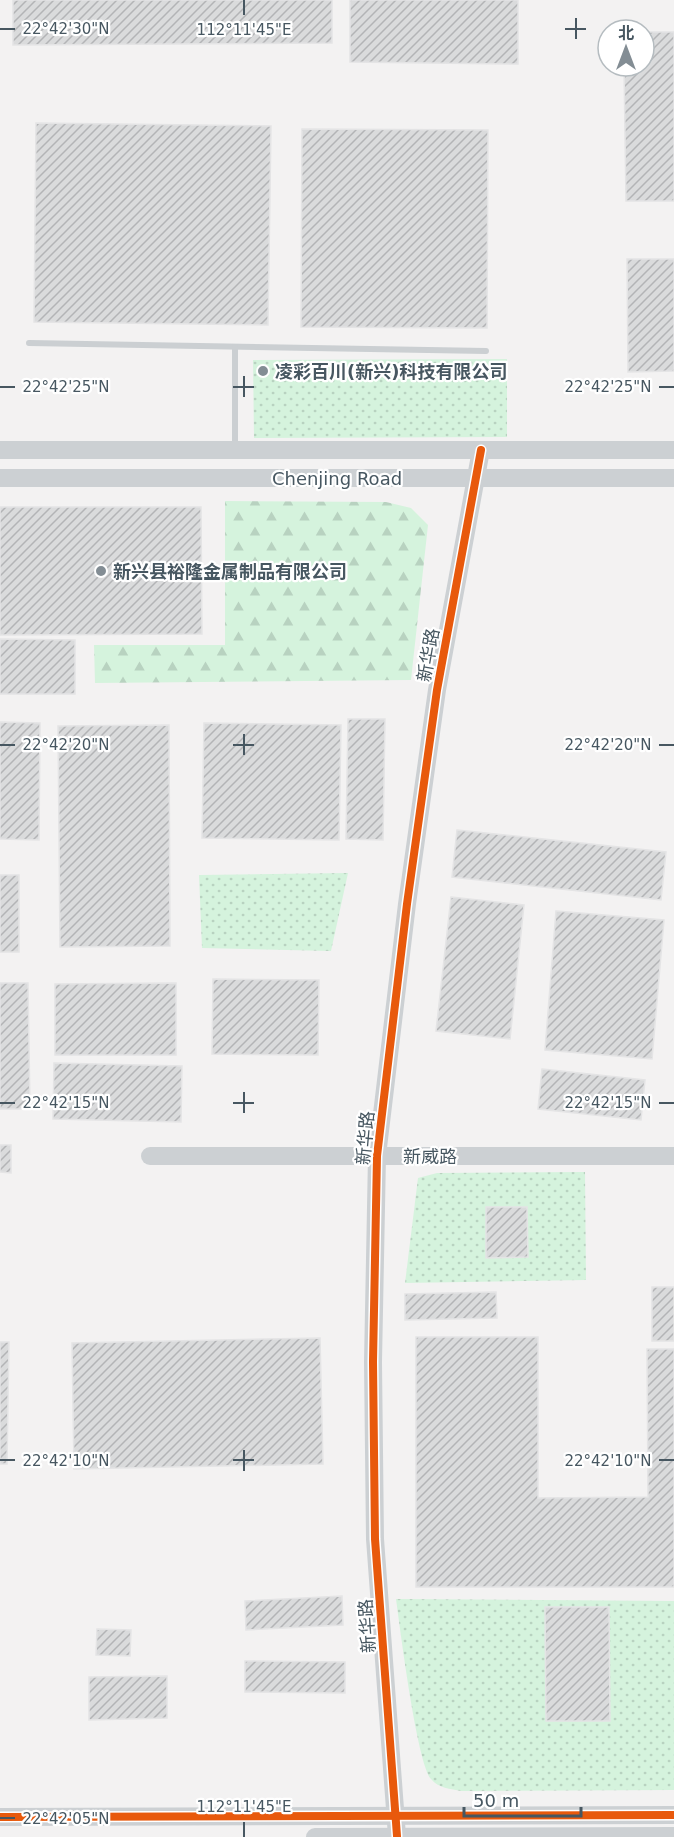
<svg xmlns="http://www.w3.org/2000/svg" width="674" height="1837" font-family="'DejaVu Sans','Noto Sans SC',sans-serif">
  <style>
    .grass { fill: url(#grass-dots) }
    .forest { fill: url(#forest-firs) }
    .building { fill: url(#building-hatch); stroke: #e4e4e5; stroke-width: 1.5 }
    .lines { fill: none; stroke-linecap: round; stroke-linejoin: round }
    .lane { stroke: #cbcfd2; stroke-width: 6 }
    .secondary { stroke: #ccd0d3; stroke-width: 18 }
    .cycleway-casing { stroke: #fff; stroke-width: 11 }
    .cycleway { stroke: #e8590c; stroke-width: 8 }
    .ticks { fill: none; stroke: #475761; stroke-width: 2 }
    .poi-dot { fill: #838d94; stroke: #fff; stroke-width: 2 }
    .labels { text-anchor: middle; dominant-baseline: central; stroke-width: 4.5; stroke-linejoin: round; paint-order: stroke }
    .poi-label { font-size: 18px; font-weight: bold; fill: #475761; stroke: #fff; text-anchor: start }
    .street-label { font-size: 18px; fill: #475761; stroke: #fff }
    .ticks-label { font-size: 15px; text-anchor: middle; fill: #475761; stroke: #fff; stroke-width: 4.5; stroke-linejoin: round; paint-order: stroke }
  </style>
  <defs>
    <pattern id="grass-dots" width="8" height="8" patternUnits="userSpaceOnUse" patternTransform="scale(1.5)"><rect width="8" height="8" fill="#d5f3dd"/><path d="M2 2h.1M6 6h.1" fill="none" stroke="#b8d2c0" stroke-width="1.8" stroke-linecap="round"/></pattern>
    <pattern id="forest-firs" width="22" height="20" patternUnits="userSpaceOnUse" patternTransform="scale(1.5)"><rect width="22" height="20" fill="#d5f3dd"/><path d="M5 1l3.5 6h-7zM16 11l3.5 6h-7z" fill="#b8d2c0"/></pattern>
    <pattern id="building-hatch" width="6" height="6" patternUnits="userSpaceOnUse" patternTransform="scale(1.5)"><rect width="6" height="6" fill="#dadbdc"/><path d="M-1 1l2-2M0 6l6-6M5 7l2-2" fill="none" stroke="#b3b4b6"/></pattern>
  </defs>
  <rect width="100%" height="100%" fill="#f3f2f2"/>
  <g class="grass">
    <polygon points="507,359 507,437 254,438 253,360"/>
    <polygon points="348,873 331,951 202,948 199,875"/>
    <polygon points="585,1172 586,1280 405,1283 418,1178 437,1173"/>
    <path d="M396,1599l278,2v189l-213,1c-10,-2 -23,-3 -30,-12 -14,-16 -31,-151 -35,-180z"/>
  </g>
  <polygon class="forest" points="225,501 386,502 411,508 428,525 411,680 95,683 94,645 225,645"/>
  <g class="building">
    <polygon points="13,0 332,0 332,43 13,45"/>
    <polygon points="350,0 518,0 518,64 350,62"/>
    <polygon points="644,32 674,32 674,201 626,201 624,66 644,66"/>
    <polygon points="36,123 271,126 268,325 34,322"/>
    <polygon points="302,129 488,130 487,328 301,327"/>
    <polygon points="627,259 674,259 674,371 628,372"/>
    <polygon points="0,507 201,507 202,634 0,635"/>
    <polygon points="0,639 75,640 75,694 0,694"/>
    <polygon points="348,719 385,719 383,840 346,839"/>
    <polygon points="0,722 40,723 39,840 0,839"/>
    <polygon points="204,723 341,725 339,840 202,838"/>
    <polygon points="169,725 170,946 60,947 58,726"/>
    <polygon points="457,830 666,852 661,900 452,877"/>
    <rect x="0" y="875" width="19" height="77"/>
    <polygon points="451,897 524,905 510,1039 436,1031"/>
    <polygon points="556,911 664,920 652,1059 545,1050"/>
    <polygon points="213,979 319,980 318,1055 212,1054"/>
    <polygon points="0,983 28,983 30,1109 0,1109"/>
    <polygon points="176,983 176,1055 55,1055 55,984"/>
    <polygon points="54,1063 182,1066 181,1122 53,1119"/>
    <polygon points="542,1069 645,1080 641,1120 538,1109"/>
    <polygon points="0,1145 11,1145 11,1173 0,1172"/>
    <polygon points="486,1207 527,1207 528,1257 486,1258"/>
    <rect x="652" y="1287" width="22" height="54"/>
    <polygon points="496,1292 497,1318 405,1320 405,1294"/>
    <polygon points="416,1337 538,1337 538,1498 648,1497 647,1349 674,1349 674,1587 416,1587"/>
    <polygon points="320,1338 323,1464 74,1469 72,1343"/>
    <polygon points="0,1342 9,1342 7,1464 0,1464"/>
    <polygon points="342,1596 343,1625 246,1630 245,1601"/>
    <polygon points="545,1607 609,1607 610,1721 546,1721"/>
    <polygon points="97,1629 131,1630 130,1656 96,1655"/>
    <polygon points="245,1661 345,1662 345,1693 245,1692"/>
    <polygon points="167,1676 167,1718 89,1720 89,1677"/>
  </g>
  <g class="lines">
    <g class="lane">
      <polyline points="29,343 486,351"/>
      <polyline points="235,347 235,449"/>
    </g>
    <g class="secondary">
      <polyline points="0,450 674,450"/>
      <polyline points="0,478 674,478"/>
      <polyline points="150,1156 674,1156"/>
      <polyline points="0,1817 674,1815"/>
      <polyline points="397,1836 375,1539 373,1362 377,1156 407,904 437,690 481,450"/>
      <polyline points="315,1837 674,1836"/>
    </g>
    <g class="cycleway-casing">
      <g id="cycleway">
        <polyline points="0,1817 674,1815"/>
        <polyline points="397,1836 375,1539 373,1362 377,1156 407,904 437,690 481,450"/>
      </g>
    </g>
    <use href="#cycleway" class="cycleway"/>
  </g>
  <path class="ticks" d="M244,0v15M576,18v21M0,29h15M565,29h21M244,376v21M0,387h15M233,387h21M659,387h15M244,734v21M0,745h15M233,745h21M659,745h15M244,1092v21M0,1103h15M233,1103h21M659,1103h15M244,1450v21M0,1460h15M233,1460h21M659,1460h15M0,1818h15M244,1822v15"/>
  <g class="poi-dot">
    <circle cx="263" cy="371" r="6"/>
    <circle cx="101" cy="571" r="6"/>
  </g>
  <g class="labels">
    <g class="poi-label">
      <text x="275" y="371">凌彩百川(新兴)科技有限公司</text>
      <text x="113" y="571">新兴县裕隆金属制品有限公司</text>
    </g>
    <g class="street-label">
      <text x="337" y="478">Chenjing Road</text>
      <text transform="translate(428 655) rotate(-80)">新华路</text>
      <text transform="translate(365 1138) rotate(-85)">新华路</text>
      <text x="430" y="1156">新威路</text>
      <text transform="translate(367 1626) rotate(-94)">新华路</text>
    </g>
  </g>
  <g class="ticks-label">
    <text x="66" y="34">22°42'30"N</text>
    <text x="244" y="35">112°11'45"E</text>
    <text x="66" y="392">22°42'25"N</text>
    <text x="608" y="392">22°42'25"N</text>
    <text x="66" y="750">22°42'20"N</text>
    <text x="608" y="750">22°42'20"N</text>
    <text x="66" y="1108">22°42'15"N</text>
    <text x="608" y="1108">22°42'15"N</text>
    <text x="66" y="1466">22°42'10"N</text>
    <text x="608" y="1466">22°42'10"N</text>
    <text x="244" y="1812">112°11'45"E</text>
    <text x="66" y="1824">22°42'05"N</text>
  </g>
  <g transform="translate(626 48)"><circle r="28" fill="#ffffff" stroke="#b5bcc0" stroke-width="1.5"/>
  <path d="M0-4.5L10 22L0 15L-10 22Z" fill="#838d94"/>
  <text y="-9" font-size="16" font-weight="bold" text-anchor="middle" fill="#475761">北</text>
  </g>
  <path d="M464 1807v9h117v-9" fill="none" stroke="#475761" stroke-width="3"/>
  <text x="473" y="1807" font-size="18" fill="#475761" stroke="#ffffff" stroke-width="4.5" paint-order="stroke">50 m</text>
</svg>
